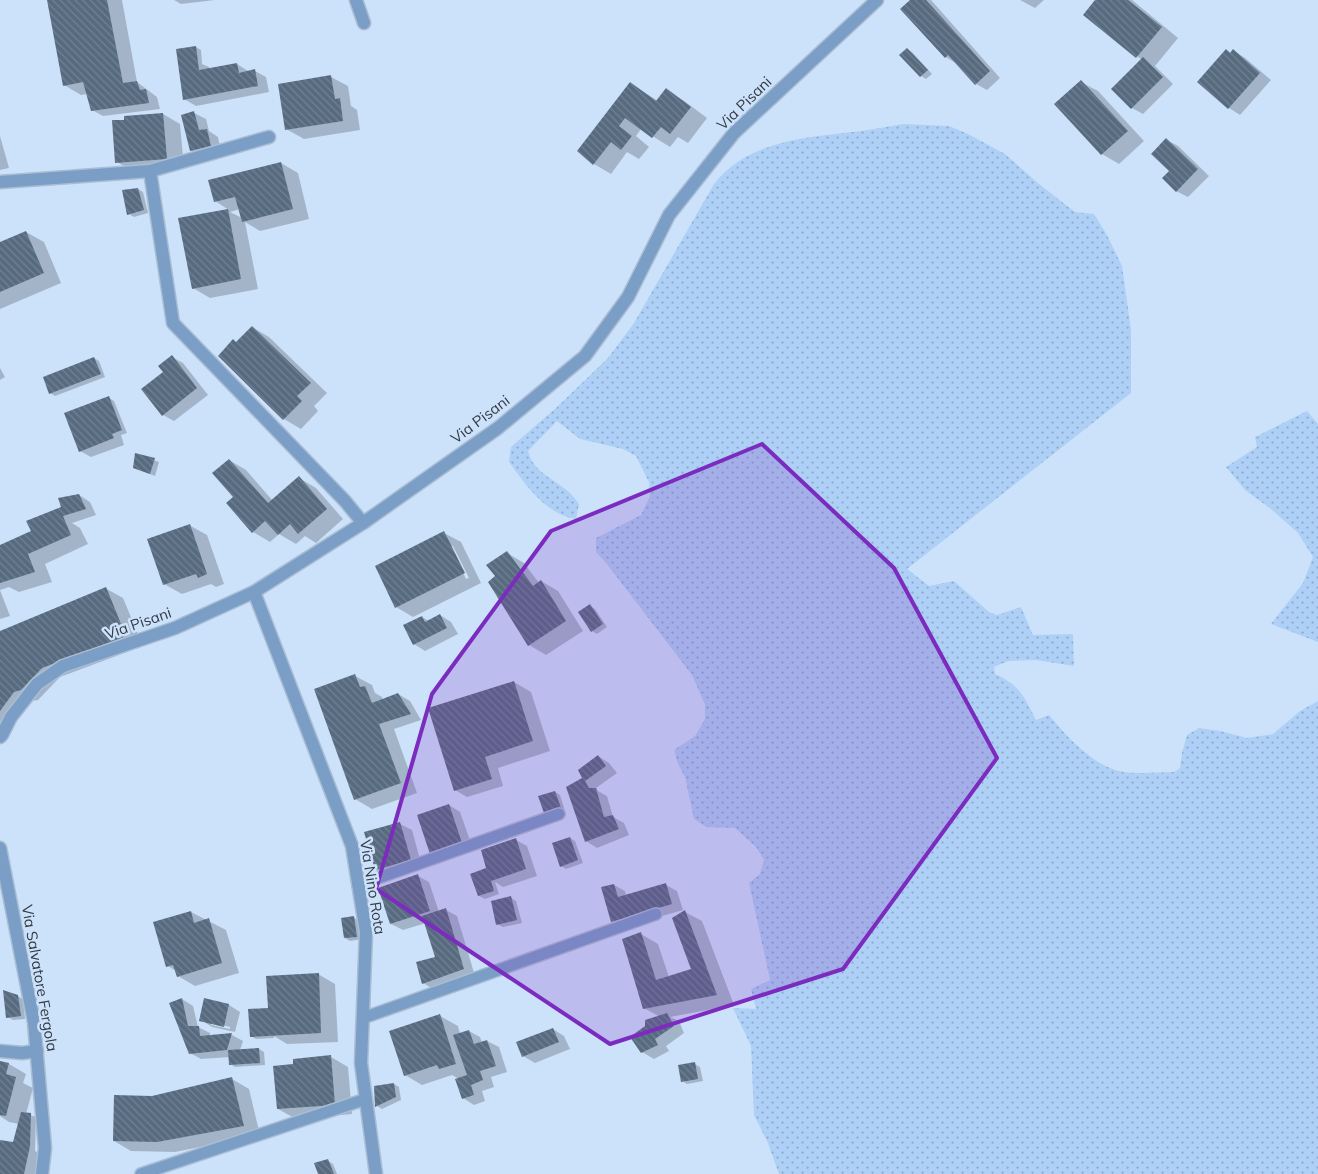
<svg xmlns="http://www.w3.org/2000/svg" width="1318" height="1174" font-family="Mulish,sans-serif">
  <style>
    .grass { fill: url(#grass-dots) }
    .shadow { fill: #0003; fill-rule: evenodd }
    .building { fill: url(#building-back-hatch) }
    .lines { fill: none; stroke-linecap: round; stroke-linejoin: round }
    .lane-casing { stroke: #aabdd2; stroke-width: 14 }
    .street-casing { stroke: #aabdd2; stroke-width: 15 }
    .lane { stroke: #7a9ec6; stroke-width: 11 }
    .street { stroke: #7a9ec6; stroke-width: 12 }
    .marked { fill: #7b2cbf; fill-opacity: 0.2; stroke: #7b2cbf; stroke-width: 4; stroke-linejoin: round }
    .labels { text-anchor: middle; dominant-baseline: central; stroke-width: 5; stroke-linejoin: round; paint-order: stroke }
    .street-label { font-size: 15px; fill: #333b45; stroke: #cce2fa }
  </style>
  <defs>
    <pattern id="grass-dots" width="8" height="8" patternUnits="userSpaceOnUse" patternTransform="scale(1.25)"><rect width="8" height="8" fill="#aed0f6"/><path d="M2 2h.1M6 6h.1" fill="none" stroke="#8eaac9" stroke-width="1.8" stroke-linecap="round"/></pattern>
    <pattern id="building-back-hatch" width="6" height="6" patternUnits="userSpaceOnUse" patternTransform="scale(1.25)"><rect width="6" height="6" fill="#576b80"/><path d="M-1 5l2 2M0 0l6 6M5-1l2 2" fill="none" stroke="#728192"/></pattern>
  </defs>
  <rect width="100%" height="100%" fill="#cce2fa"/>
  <g class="grass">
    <path d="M904,124l45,2 19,8 37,20 34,30 36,28 19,2 13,21 15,31 9,64v63l-224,176 22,17 25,-5 35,31 8,3 24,-8 12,28 40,-1 1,32 -38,-6 -28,1 -14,6 1,7c25,11 29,23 41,46l13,-5c17,21 46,53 75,57 15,2 34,0 50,0l6,-4 2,-15 5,-18 12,-7 21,3 27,7 26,-4 27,-23 18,-10v473h-539l-12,-33 -13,-26 -3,-69 -18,-38 23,1 -5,-20 19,-9 -21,-97 11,-9 4,-14 -8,-13 -21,-19 -29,-1 -12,-8 -9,-42 -7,-13 -4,-14 21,-14 10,-17v-14l-13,-30 -86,-112 -10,-11v-14l45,-23 9,-19 -1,-14 -13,-26 -13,-7 -43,-10 -23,-18 -29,30c5,21 26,28 41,41 4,4 7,8 10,12l-3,15c-31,-5 -50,-34 -67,-57l2,-15 46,-40 51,-49 26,-35 80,-139c35,-45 97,-47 148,-53 14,-2 28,-5 42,-7z"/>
    <polygon points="1307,411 1318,424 1318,642 1271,624 1303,583 1313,557 1298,533 1271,509 1245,490 1226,467 1257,447 1255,437"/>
  </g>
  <g class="shadow">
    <polygon points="49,0 122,0 137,82 157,97 160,109 103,116 92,110 87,94 81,95 64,85"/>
    <polygon points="174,0 215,0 181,4"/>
    <polygon points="912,0 931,0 1000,78 987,90 976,84 957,64 946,57 902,9"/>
    <polygon points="1020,0 1044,0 1035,8"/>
    <polygon points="1096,0 1132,0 1178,38 1155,66 1173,84 1143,114 1132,108 1142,60 1085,14"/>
    <polygon points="196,47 201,50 202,64 209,67 209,70 237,64 248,71 255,71 266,77 269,92 196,106 184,99"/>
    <polygon points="907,49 912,52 932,74 926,79 921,76"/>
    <polygon points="1226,50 1231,53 1234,51 1245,58 1271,80 1240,115 1229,108 1199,82"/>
    <polygon points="331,77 348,86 351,106 357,110 360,130 304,139 286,129"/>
    <polygon points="1081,82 1098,91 1144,141 1119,164 1102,154 1056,104"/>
    <polygon points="630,83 658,101 666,90 683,100 707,118 688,143 678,137 670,147 641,129 636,136 649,147 639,159 627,152 611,174 594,164 578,151"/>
    <polygon points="194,113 206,119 209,131 218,137 221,152 202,157 191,150"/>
    <polygon points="163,114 180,124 184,168 134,172 117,162 126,121"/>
    <polygon points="0,136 9,168 0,170"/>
    <polygon points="1167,140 1178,146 1209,176 1188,197 1176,191 1171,171"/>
    <path d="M281,163l17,10 11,46 -49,12 -15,-9 13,67 -48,9 -17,-10 -14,-69 50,-9 -14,-9zM240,209l2,9 -12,-6z"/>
    <polygon points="138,189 143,192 148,213 134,217 129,214"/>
    <polygon points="26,232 44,242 61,283 0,309 0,243"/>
    <polygon points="252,327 269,337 327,393 314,406 318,411 301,429 284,419 219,356 237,343"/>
    <polygon points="172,357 183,363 208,395 174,421 163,415 165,372"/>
    <polygon points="94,358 99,361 105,377 55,396 50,393"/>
    <polygon points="0,368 5,377 0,380"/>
    <polygon points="109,398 114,401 127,433 121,435 124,445 91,457 80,451"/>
    <polygon points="154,460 159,462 155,476 134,468"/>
    <polygon points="229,460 246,470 273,501 299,478 316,488 343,519 316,543 305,536 296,544 279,534 270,542 253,532 235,497"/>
    <polygon points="79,495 90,502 96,515 72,523 80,528 88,544 45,564 52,582 19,592 9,587 0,590 10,616 0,619 0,546 34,531"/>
    <polygon points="189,525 207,535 224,584 216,587 211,584 182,594 164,584"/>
    <path d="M444,533l17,9 20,41 -68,34 -17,-10zM450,546h3l16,32 -3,1z"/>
    <polygon points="507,553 524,563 539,583 541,581 558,591 583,631 546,655 529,645 497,577"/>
    <polygon points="105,588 123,598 143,646 60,677 38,700 32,701 3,738 0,737 0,632"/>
    <polygon points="590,606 595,609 607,627 597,634 592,631"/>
    <polygon points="440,615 451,622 458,634 425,651 414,644 422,617 429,621"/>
    <polygon points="355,676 372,685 375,693 382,697 383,700 398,694 410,701 421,720 394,729 417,793 372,809 355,799"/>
    <polygon points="514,682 531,692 550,751 498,768 503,786 467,797 455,790"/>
    <polygon points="598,756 609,763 617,773 596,788 598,791 607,796 613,817 624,823 629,835 597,848 586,841 584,778"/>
    <polygon points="555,792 560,795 565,811 550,816 545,813"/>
    <polygon points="449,805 460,812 473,849 431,853"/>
    <polygon points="400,824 412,830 422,867 387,876 376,870"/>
    <polygon points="570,838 575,841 583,863 566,869 561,866"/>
    <polygon points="516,840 527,846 537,876 503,887 495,882 499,894 485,899 479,896 472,874 486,870"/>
    <polygon points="418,876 429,882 439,912 446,910 457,916 475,976 435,990 423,983 436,957 426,923 403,930 391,924 380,888"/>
    <polygon points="614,885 625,891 626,896 666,885 677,891 683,910 624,927 612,921"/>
    <polygon points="511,898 516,901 522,923 503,927 497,924"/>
    <polygon points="191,912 226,930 239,973 195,986 178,976 176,971 168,966"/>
    <polygon points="685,912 702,921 734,1005 670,1017 679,1021 684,1033 666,1046 669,1051 654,1059 642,1052 660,1017 644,1008 641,934 658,944 669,977 693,970"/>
    <polygon points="354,918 359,921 362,939 350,941 345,938"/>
    <polygon points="318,974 335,984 338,1042 287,1044 274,1036 274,1038 256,1039 251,1036 267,1010"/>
    <polygon points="17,996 23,999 25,1019 13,1020 8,1017"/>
    <polygon points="182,999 193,1006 198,1027 210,1033 210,1037 232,1035 243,1041 240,1050 259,1049 264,1052 265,1065 235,1067 230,1064 230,1057 201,1059 190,1053"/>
    <path d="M229,1005l11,7 -5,20 -23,-5 -11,-7zM211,1022l19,5v2l-19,-4z"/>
    <polygon points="440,1016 458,1026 460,1034 469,1031 480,1037 482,1043 487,1041 499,1047 507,1072 491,1077 494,1087 482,1091 485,1101 474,1105 463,1098 459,1079 452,1075 422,1085 405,1075"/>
    <polygon points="553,1029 564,1036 570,1049 535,1063 523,1056"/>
    <polygon points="331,1057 348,1067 352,1114 296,1119 278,1109 294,1065"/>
    <polygon points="0,1062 9,1064 26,1074 23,1083 33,1088 26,1114 36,1117 35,1151 41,1154 36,1174 0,1174 0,1141 14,1144 19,1124 9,1122 0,1116"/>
    <polygon points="695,1064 700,1067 703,1081 687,1084 682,1081"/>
    <polygon points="232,1079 249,1089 260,1135 175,1152 131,1151 114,1141 152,1097"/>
    <polygon points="394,1084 399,1087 401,1100 382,1109 377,1106"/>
    <polygon points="327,1160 333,1164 337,1174 320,1174"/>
  </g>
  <g class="building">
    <polygon points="47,0 107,0 123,83 137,81 140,90 146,89 149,103 91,111 83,82 63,86"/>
    <polygon points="910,0 926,0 990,71 975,85 948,55 945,58 900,9"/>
    <polygon points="1095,0 1128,0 1162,27 1136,58 1083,15"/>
    <polygon points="196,46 199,70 237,63 239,73 255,69 258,86 183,100 176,49"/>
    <polygon points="907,48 928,70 920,77 899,55"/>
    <polygon points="1226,49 1230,53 1233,49 1260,73 1228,109 1197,82"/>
    <polygon points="1143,57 1163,77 1131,109 1111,89"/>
    <polygon points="331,75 335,99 340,98 343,121 285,130 278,84"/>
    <polygon points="1081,80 1128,131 1101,155 1054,104"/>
    <polygon points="630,82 656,101 666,88 691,107 670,134 661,127 652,138 625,118 619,126 632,136 621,150 611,142 593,165 577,151"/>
    <polygon points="194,111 199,130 207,129 211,146 190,151 181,115"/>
    <polygon points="163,113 167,159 115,163 112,120 124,120 124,116"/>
    <polygon points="1166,138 1198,169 1176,192 1162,178 1169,171 1151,154"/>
    <polygon points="281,162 293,209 242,222 235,197 214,202 208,180"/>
    <polygon points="138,188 144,210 127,215 122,190"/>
    <polygon points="228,209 241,279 192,289 178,218"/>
    <polygon points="26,231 44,273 0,292 0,242"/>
    <polygon points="252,326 311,383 297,396 302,401 283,420 218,356 233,339 236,342"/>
    <polygon points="172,355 197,388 162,416 141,389 163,372 158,366"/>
    <polygon points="94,357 101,374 49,394 43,377"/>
    <polygon points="109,396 122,430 112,434 114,438 79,452 64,413"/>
    <polygon points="135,453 155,458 150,474 133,468"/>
    <polygon points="229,459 268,503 299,476 327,509 298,534 290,524 278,535 265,521 252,533 226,503 233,497 212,473"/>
    <polygon points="79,494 86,509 63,516 71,535 28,554 35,572 0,583 0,545 31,531 26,521 61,507 58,498"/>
    <polygon points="190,524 207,574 198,578 196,574 163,585 147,539"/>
    <polygon points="444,531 465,573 395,608 375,566"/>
    <polygon points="507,551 533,586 541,580 566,621 528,646 488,582 495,576 486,565"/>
    <polygon points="106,587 126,636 42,668 21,690 14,692 0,711 0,631"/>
    <polygon points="590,604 603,624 591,632 578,612"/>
    <polygon points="440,614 447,628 413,645 403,625 422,616 425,622"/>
    <polygon points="355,674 360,687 365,686 372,703 398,693 411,714 379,724 401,783 354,800 314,689"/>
    <polygon points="514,681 533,741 485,757 492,779 454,791 428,708"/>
    <polygon points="598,755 606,766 585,781 589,788 596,788 604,817 613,815 619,829 585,842 566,787 582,778 578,770"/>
    <polygon points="555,791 561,808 544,813 538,796"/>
    <polygon points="449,804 462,843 430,854 417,815"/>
    <polygon points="400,822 411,860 375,870 364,832"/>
    <polygon points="570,837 578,860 560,867 552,843"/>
    <polygon points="516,838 526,869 491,881 494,891 478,896 470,874 486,868 481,850"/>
    <polygon points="418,874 430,911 390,924 378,888"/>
    <polygon points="666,883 672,904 611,922 601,887 614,884 618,897"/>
    <polygon points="511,896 517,920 496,925 491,901"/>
    <polygon points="446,908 464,969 422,984 416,962 435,957 422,916"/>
    <polygon points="685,910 717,995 643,1009 622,939 641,932 656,980 691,969 672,918"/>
    <polygon points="191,911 194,923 209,918 222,963 177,977 173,965 166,967 153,922"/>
    <polygon points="354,916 357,937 344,938 341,918"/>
    <polygon points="319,973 321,1033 250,1037 248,1009 268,1008 266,976"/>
    <polygon points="3,990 18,995 21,1016 6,1018"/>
    <polygon points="182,998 188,1026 199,1026 200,1036 232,1033 227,1050 189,1054 169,1003"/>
    <polygon points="204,998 229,1004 224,1027 199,1021"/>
    <polygon points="667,1013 674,1026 655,1039 658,1045 641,1053 630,1037 645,1026 645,1020"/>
    <polygon points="440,1014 456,1064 439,1069 437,1065 404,1076 389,1031"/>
    <polygon points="553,1028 559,1042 522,1057 516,1042"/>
    <polygon points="469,1030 474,1044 487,1040 496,1066 480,1071 483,1080 471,1085 474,1095 462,1099 455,1079 467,1075 453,1035"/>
    <polygon points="259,1048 260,1063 229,1065 228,1050"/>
    <polygon points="331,1055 335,1105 277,1109 273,1066 293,1064 293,1059"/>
    <polygon points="0,1061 9,1063 6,1074 16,1077 6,1116 0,1115"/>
    <polygon points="695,1062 698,1079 681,1082 678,1065"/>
    <polygon points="232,1077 244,1126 157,1142 113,1141 114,1095 152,1096"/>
    <polygon points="394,1083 396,1097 375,1107 374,1086"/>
    <polygon points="21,1112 31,1113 30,1146 24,1174 0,1174 0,1140 13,1142"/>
    <polygon points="328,1159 334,1174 318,1174 314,1163"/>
  </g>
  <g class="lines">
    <g class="lane-casing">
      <g id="lane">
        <polyline points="358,885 559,814"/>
        <polyline points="363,1018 656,914"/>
        <polyline points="141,1174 366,1099"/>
      </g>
    </g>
    <g class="street-casing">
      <g id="street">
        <polyline points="356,0 364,23"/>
        <polyline points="150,171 173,323 345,501 363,523"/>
        <polyline points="0,182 150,171 269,137"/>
        <polyline points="254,592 352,846 366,932 361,1063 376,1174"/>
        <polyline points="0,737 2,735 11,717 37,684 63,666 175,628 254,592 363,523 498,428 585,356 628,297 669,215 734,133 877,0"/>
        <polyline points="0,848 34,1022 45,1148 42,1174"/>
        <polyline points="0,1051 22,1053 37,1051"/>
      </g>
    </g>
    <use href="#lane" class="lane"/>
    <use href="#street" class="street"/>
  </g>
  <path class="marked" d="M762,444l132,124 103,190 -154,211 -233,75 -234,-155 56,-195 119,-163z"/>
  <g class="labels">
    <g class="street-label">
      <text transform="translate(744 103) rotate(-44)">Via Pisani</text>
      <text transform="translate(480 419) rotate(-37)">Via Pisani</text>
      <text transform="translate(138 623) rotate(-19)">Via Pisani</text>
      <text transform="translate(373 887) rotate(81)">Via Nino Rota</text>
      <text transform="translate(40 978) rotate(80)">Via Salvatore Fergola</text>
    </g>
  </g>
</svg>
